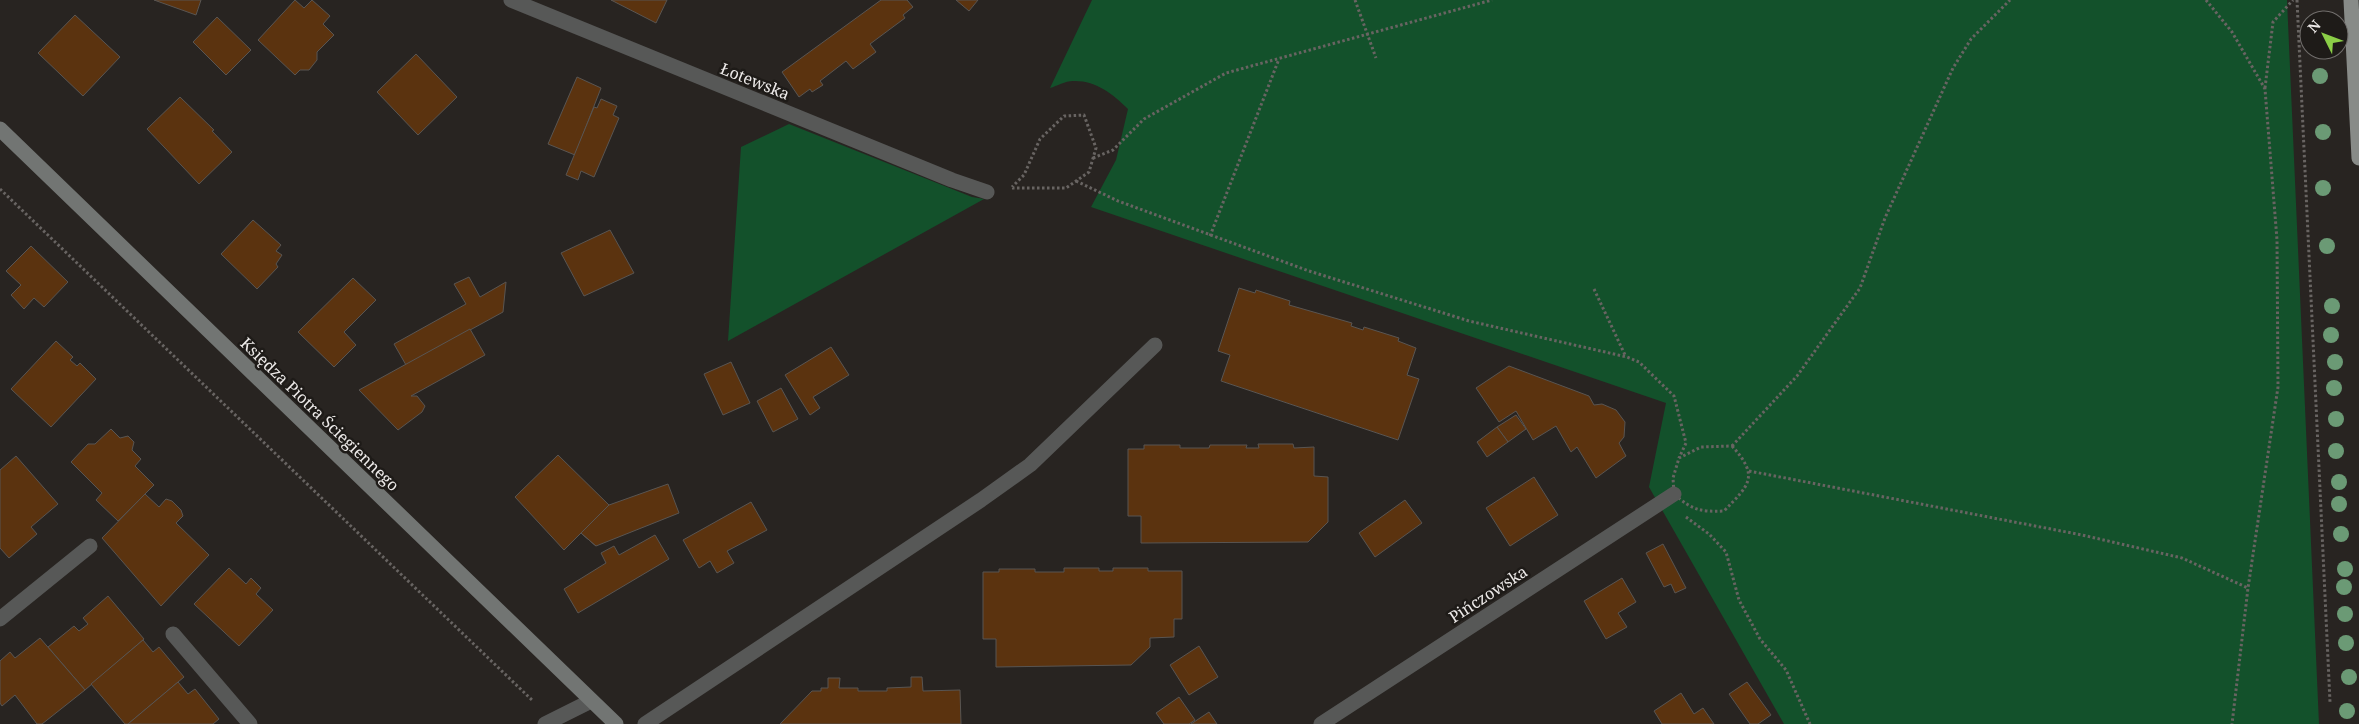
<svg xmlns="http://www.w3.org/2000/svg" width="2359" height="724" font-family="'Noto Serif',serif">
  <style>
    .green { fill: #13512b }
    .building { fill: #5b330f; stroke: #595552 }
    .lines { fill: none; stroke-linecap: round; stroke-linejoin: round }
    .path { stroke: #686462; stroke-width: 3; stroke-dasharray: 2.5 2.5; stroke-linecap: butt }
    .street { stroke: #575857; stroke-width: 15 }
    .secondary { stroke: #727573; stroke-width: 15 }
    .primary { stroke: #888b88; stroke-width: 15 }
    .tree { fill: #6b9a75 }
    .labels { text-anchor: middle; dominant-baseline: central; stroke-width: 5; stroke-linejoin: round; paint-order: stroke }
    .street-label { font-size: 16px; fill: #edeae9; stroke: #1e1b18 }
  </style>
  <rect width="100%" height="100%" fill="#282421"/>
  <g class="green">
    <path d="M1092,0h1195l32,724h-535l-135,-237 17,-84 -575,-196 25,-47 12,-51c-15,-15 -33,-29 -55,-28 -8,0 -16,5 -23,7z"/>
    <polygon points="789,124 972,197 984,199 728,341 741,147"/>
  </g>
  <g class="building">
    <polygon points="154,0 201,0 196,15"/>
    <polygon points="295,0 304,8 312,0 330,16 323,24 334,35 317,52 317,60 309,70 300,70 295,75 258,40"/>
    <polygon points="611,0 667,0 656,23"/>
    <polygon points="881,0 907,0 913,7 903,15 905,18 870,44 876,52 853,69 846,61 820,81 823,85 812,92 810,89 799,97 782,72"/>
    <polygon points="956,0 978,0 969,11"/>
    <polygon points="75,15 120,57 83,96 38,53"/>
    <polygon points="217,17 251,50 226,75 193,42"/>
    <polygon points="416,54 457,97 418,135 377,92"/>
    <polygon points="577,77 601,88 575,155 548,144"/>
    <polygon points="180,97 214,130 212,131 232,152 199,184 147,129"/>
    <polygon points="601,99 617,106 613,115 619,118 594,177 581,171 578,180 566,175 594,107 597,108"/>
    <polygon points="253,220 281,245 276,251 282,255 276,264 278,267 257,289 221,254"/>
    <polygon points="610,230 634,273 584,296 561,253"/>
    <polygon points="31,246 68,282 44,307 34,298 24,309 11,295 21,285 6,271"/>
    <polygon points="469,277 480,297 506,282 503,312 406,365 394,344 466,304 454,284"/>
    <polygon points="353,278 376,300 344,332 356,345 334,367 298,332"/>
    <polygon points="1239,288 1255,293 1256,290 1290,301 1289,305 1352,323 1351,326 1363,330 1364,327 1399,338 1398,341 1416,348 1407,375 1419,379 1398,440 1221,381 1230,355 1218,351"/>
    <polygon points="470,329 485,355 411,396 417,396 425,406 422,412 398,430 359,390"/>
    <polygon points="56,341 73,357 70,360 77,366 80,363 96,379 51,427 11,389"/>
    <polygon points="831,347 849,375 813,397 820,408 810,415 785,375"/>
    <polygon points="731,362 750,403 723,415 704,374"/>
    <polygon points="1509,366 1589,396 1594,405 1602,404 1616,410 1625,422 1624,437 1619,443 1626,456 1596,478 1577,447 1571,452 1556,426 1533,440 1516,411 1499,422 1476,388"/>
    <polygon points="781,388 798,419 773,432 757,401"/>
    <polygon points="1516,415 1526,429 1508,442 1497,427"/>
    <polygon points="1497,427 1508,442 1487,457 1477,442"/>
    <polygon points="111,429 120,438 128,436 134,442 132,450 141,459 135,466 154,485 118,521 96,500 102,493 71,462 88,444 95,444"/>
    <polygon points="1258,444 1293,444 1294,448 1314,447 1314,476 1328,477 1328,522 1308,542 1141,543 1141,516 1128,516 1128,449 1144,449 1144,445 1180,445 1180,448 1209,448 1210,445 1247,445 1246,448 1259,448"/>
    <polygon points="558,455 609,505 581,533 596,546 581,533 564,550 515,497"/>
    <polygon points="16,456 58,504 31,527 37,534 9,558 0,548 0,470"/>
    <polygon points="1534,477 1558,515 1510,546 1486,508"/>
    <polygon points="668,484 679,513 596,546 581,533 609,505"/>
    <polygon points="145,494 159,507 166,499 172,501 181,510 183,516 176,523 209,555 161,606 102,538"/>
    <polygon points="1405,500 1422,523 1375,557 1359,533"/>
    <polygon points="751,502 767,530 727,551 734,563 717,573 710,561 699,568 683,540"/>
    <polygon points="655,535 669,559 578,613 564,589 606,563 601,553 614,546 619,555"/>
    <polygon points="1663,544 1686,588 1675,593 1671,584 1664,587 1646,553"/>
    <polygon points="229,568 246,584 251,578 261,588 256,594 273,610 239,646 194,604"/>
    <polygon points="1064,568 1099,568 1099,571 1113,571 1113,568 1148,568 1148,571 1182,571 1182,619 1174,619 1174,637 1150,638 1150,647 1131,665 996,667 996,639 983,639 983,572 999,572 999,569 1035,569 1035,572 1064,572"/>
    <polygon points="1622,578 1636,602 1618,613 1627,627 1606,639 1584,601"/>
    <polygon points="108,596 144,639 85,690 48,647 74,626 79,631 88,624 83,618"/>
    <polygon points="40,638 85,690 42,724 37,724 15,695 2,706 0,703 0,661 10,652 15,658"/>
    <polygon points="143,640 153,652 159,647 184,677 128,724 125,724 91,684"/>
    <polygon points="1199,646 1218,677 1189,695 1170,665"/>
    <polygon points="911,677 922,677 923,691 960,690 961,724 780,724 812,691 821,691 821,688 828,688 828,678 840,678 839,688 858,688 858,691 887,691 887,688 911,687"/>
    <polygon points="178,682 188,694 195,689 219,719 213,724 128,724"/>
    <polygon points="1747,682 1771,715 1758,724 1750,724 1729,694"/>
    <polygon points="1681,693 1694,714 1703,708 1714,724 1662,724 1654,711"/>
    <polygon points="1179,697 1195,720 1189,724 1164,724 1156,713"/>
    <polygon points="1209,712 1217,724 1191,724"/>
  </g>
  <g class="lines">
    <g class="path">
      <polyline points="1355,0 1376,58"/>
      <polyline points="2206,0 2232,32 2265,89 2277,240 2278,387 2248,588 2232,724"/>
      <polyline points="2297,0 2330,702"/>
      <polyline points="2265,88 2273,22 2293,0"/>
      <polyline points="1093,158 1113,150 1144,119 1226,73 1492,0"/>
      <polyline points="1076,181 1118,201 1309,271 1469,321 1627,357 1639,362 1674,396 1686,443 1679,458"/>
      <polyline points="1012,188 1066,188 1089,172 1096,148 1084,115 1064,116 1040,139 1024,175 1012,187"/>
      <polyline points="0,189 533,701"/>
      <polyline points="1210,236 1279,59"/>
      <polyline points="1594,289 1626,357"/>
      <polyline points="1732,446 1797,376 1860,288 1885,218 1953,68 1971,39 2010,0"/>
      <path d="M1732,446c28,31 17,39 -8,65 -24,1 -32,-1 -50,-17l-1,-16 6,-20 22,-11z"/>
      <polyline points="1749,471 2082,535 2182,558 2248,588"/>
      <polyline points="1686,517 1709,534 1726,552 1739,600 1760,639 1786,670 1810,724"/>
    </g>
    <g class="street">
      <polyline points="511,0 952,180 987,192"/>
      <polyline points="0,619 90,546"/>
      <polyline points="173,634 250,724"/>
      <polyline points="545,724 591,701"/>
      <polyline points="645,724 981,500 1030,465 1155,345"/>
      <polyline points="1321,724 1674,494"/>
    </g>
    <polyline class="secondary" points="0,129 616,724"/>
    <polyline class="primary" points="2351,0 2359,158"/>
  </g>
  <g class="tree">
    <circle cx="2320" cy="76" r="8"/>
    <circle cx="2323" cy="132" r="8"/>
    <circle cx="2323" cy="188" r="8"/>
    <circle cx="2327" cy="246" r="8"/>
    <circle cx="2332" cy="306" r="8"/>
    <circle cx="2331" cy="335" r="8"/>
    <circle cx="2335" cy="362" r="8"/>
    <circle cx="2334" cy="388" r="8"/>
    <circle cx="2336" cy="419" r="8"/>
    <circle cx="2336" cy="451" r="8"/>
    <circle cx="2339" cy="482" r="8"/>
    <circle cx="2339" cy="504" r="8"/>
    <circle cx="2341" cy="534" r="8"/>
    <circle cx="2345" cy="569" r="8"/>
    <circle cx="2344" cy="587" r="8"/>
    <circle cx="2345" cy="614" r="8"/>
    <circle cx="2346" cy="643" r="8"/>
    <circle cx="2349" cy="677" r="8"/>
    <circle cx="2347" cy="711" r="8"/>
  </g>
  <g class="labels">
    <g class="street-label">
      <text transform="translate(755 81) rotate(22)">Łotewska</text>
      <text transform="translate(320 414) rotate(44)">Księdza Piotra Ściegiennego</text>
      <text transform="translate(1488 594) rotate(-33)">Pińczowska</text>
    </g>
  </g>
  <g transform="translate(2324 35) rotate(312)"><circle r="24" fill="#1e1b18" stroke="#716e6c"/>
  <path d="M0-4L9 19L0 12L-9 19Z" fill="#8bce47"/>
  <text y="-8" font-size="14" font-weight="bold" text-anchor="middle" fill="#edeae9">N</text>
  </g>
</svg>
